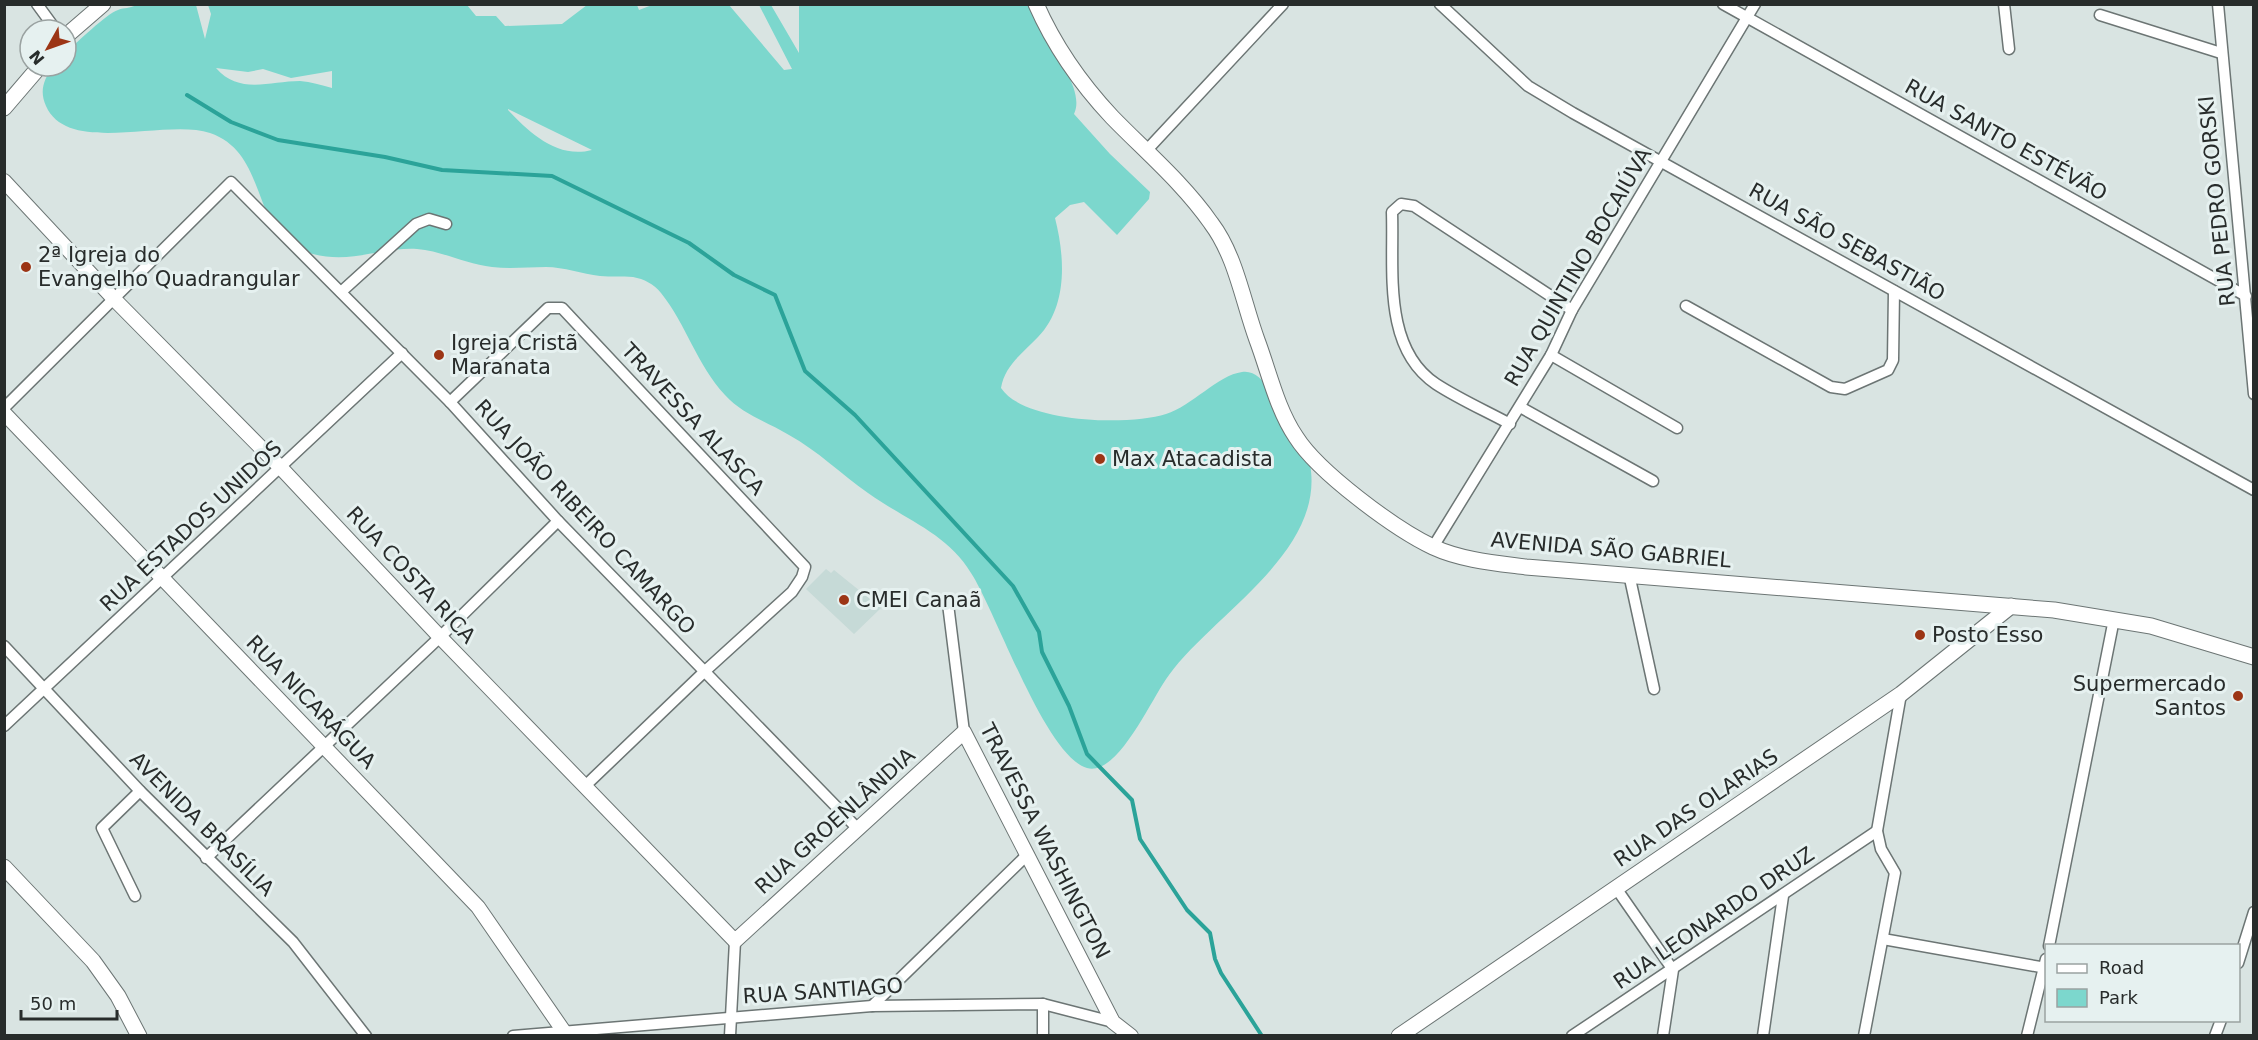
<svg xmlns="http://www.w3.org/2000/svg" width="2258" height="1040" font-family="'DejaVu Sans',sans-serif">
  <style>
    .built { fill: #c6dad7 }
    .green { fill: #7cd7cd; fill-rule: evenodd }
    .lines { fill: none; stroke-linecap: round; stroke-linejoin: round }
    .stream { stroke: #2ba399; stroke-width: 4 }
    .minor-casing { stroke: #6c7574; stroke-width: 13 }
    .tertiary-casing { stroke: #6c7574; stroke-width: 16 }
    .secondary-casing { stroke: #6c7574; stroke-width: 17 }
    .minor { stroke: #fff; stroke-width: 10 }
    .tertiary { stroke: #fff; stroke-width: 14 }
    .secondary { stroke: #fff; stroke-width: 15 }
    .poi-dot { fill: #9c3515; stroke: #e6f1f0; stroke-width: 2 }
    .labels { text-anchor: middle; dominant-baseline: central; stroke-width: 6; stroke-linejoin: round; paint-order: stroke }
    .street-label { font-size: 21px; fill: #282c2b; stroke: #e6f1f0 }
    .poi-label { font-size: 21px; fill: #282c2b; stroke: #e6f1f0; text-anchor: start }
  </style>
  <rect width="100%" height="100%" fill="#d9e4e2"/>
  <polygon class="built" points="826,569 831,573 834,570 881,608 854,634 806,589"/>
  <path class="green" d="M136,5h60l9,34 6,-25 -3,-9h259l9,11h20l9,10 57,-2 25,-19h50l2,5 13,-5h77l55,65 8,-1 -33,-64h12l28,48v-48h238c5,13 9,27 15,39 8,19 32,49 22,70l36,40 40,38 -1,7 -32,36 -33,-33 -14,3 -15,13c10,39 13,88 -17,119 -16,17 -33,28 -37,51 23,35 127,38 165,26 26,-8 52,-39 76,-42 12,-2 21,8 26,16 13,18 39,56 42,76 16,88 -97,150 -141,211 -17,22 -51,102 -82,93 -42,-12 -91,-157 -116,-195 -24,-40 -67,-54 -103,-80 -27,-19 -50,-42 -79,-58 -22,-13 -47,-21 -64,-40 -28,-30 -39,-71 -64,-102 -7,-9 -17,-14 -28,-16 -11,-1 -22,0 -33,-1 -18,-2 -36,-9 -54,-9 -18,0 -36,2 -54,0 -26,-3 -50,-16 -75,-18 -38,-2 -66,16 -108,4 -60,-16 -38,-99 -99,-120 -44,-15 -142,23 -164,-27 -7,-15 -2,-27 7,-40h13v-14c11,-9 40,-38 52,-42 7,-3 11,-1 18,-5zM216,68l32,4 15,-3 28,9 41,-7v17c-11,-3 -21,-6 -32,-7 -30,0 -61,14 -84,-13zM508,110v-1l84,41c-35,9 -62,-17 -84,-40z"/>
  <g class="lines">
    <polyline class="stream" points="187,95 231,122 278,140 385,157 442,170 552,176 689,243 734,275 775,295 805,371 855,415 1013,586 1039,632 1042,652 1069,706 1087,754 1132,800 1140,839 1187,910 1210,933 1215,959 1221,973 1262,1036"/>
    <g class="minor-casing">
      <g id="minor">
        <polyline points="37,4 56,30"/>
        <polyline points="1440,4 1528,86 1573,113 2254,490"/>
        <polyline points="1723,4 2246,296"/>
        <polyline points="2004,4 2009,49"/>
        <polyline points="2218,4 2254,394"/>
        <polyline points="2100,15 2221,53"/>
        <polyline points="1146,151 1283,4"/>
        <polyline points="341,292 416,224 429,219 446,224"/>
        <polyline points="1686,306 1831,387 1845,389 1888,370 1893,360 1894,291"/>
        <polyline points="1551,355 1677,428"/>
        <polyline points="450,402 548,308 562,308 805,567 802,577 792,592 704,672 584,787"/>
        <polyline points="1520,407 1653,481"/>
        <polyline points="4,408 231,182 450,402 558,521 858,829"/>
        <path d="M1510,424c-24,-13 -51,-25 -74,-40 -54,-36 -42,-115 -44,-172l9,-8 13,2 158,104"/>
        <polyline points="1433,547 1551,355 1572,310 1755,4"/>
        <polyline points="1629,574 1654,689"/>
        <polyline points="948,604 964,732"/>
        <polyline points="4,646 140,791 293,942 366,1036"/>
        <polyline points="4,726 402,353"/>
        <polyline points="206,858 440,637 558,521"/>
        <polyline points="1616,888 1673,970 1663,1036"/>
        <polyline points="135,896 102,828 140,791"/>
        <polyline points="1883,939 2046,968"/>
        <polyline points="2049,946 2114,619"/>
        <polyline points="2238,963 2254,912"/>
        <polyline points="872,1006 1028,854"/>
        <polyline points="513,1036 872,1006 1043,1004 1113,1022"/>
        <polyline points="730,1036 735,941"/>
        <polyline points="1043,1036 1043,1004"/>
        <polyline points="1572,1036 1877,831"/>
        <polyline points="1763,1036 1783,896"/>
        <polyline points="1864,1036 1895,873 1881,849 1877,831 1901,694"/>
        <polyline points="2027,1036 2046,959"/>
        <polyline points="2215,1036 2221,1020"/>
      </g>
    </g>
    <g class="tertiary-casing">
      <g id="tertiary">
        <polyline points="4,181 115,300 282,469 440,637 735,941 964,732 1113,1022 1131,1036"/>
        <polyline points="4,413 478,907 567,1036"/>
      </g>
    </g>
    <g class="secondary-casing">
      <g id="secondary">
        <path d="M1036,4c18,41 46,81 76,113 33,34 71,66 99,106 25,33 32,79 46,117 12,32 20,69 39,97 22,35 99,92 137,110 28,13 62,16 93,20l528,43 97,16 103,31"/>
        <polyline points="66,36 103,4"/>
        <polyline points="4,108 40,66"/>
        <polyline points="4,867 93,961 118,996 139,1036"/>
        <polyline points="1399,1036 1901,694 2011,606"/>
      </g>
    </g>
    <use href="#minor" class="minor"/>
    <use href="#tertiary" class="tertiary"/>
    <use href="#secondary" class="secondary"/>
  </g>
  <g class="poi-dot">
    <circle cx="26" cy="267" r="6"/>
    <circle cx="439" cy="355" r="6"/>
    <circle cx="1100" cy="459" r="6"/>
    <circle cx="844" cy="600" r="6"/>
    <circle cx="1920" cy="635" r="6"/>
    <circle cx="2238" cy="696" r="6"/>
  </g>
  <g class="labels">
    <g class="street-label">
      <text transform="translate(2006 140) rotate(29)">RUA SANTO ESTÉVÃO</text>
      <text transform="translate(2217 201) rotate(-96)">RUA PEDRO GORSKI</text>
      <text transform="translate(1847 242) rotate(29)">RUA SÃO SEBASTIÃO</text>
      <text transform="translate(1578 267) rotate(-60)">RUA QUINTINO BOCAIÚVA</text>
      <text transform="translate(693 419) rotate(47)">TRAVESSA ALASCA</text>
      <text transform="translate(585 517) rotate(47)">RUA JOÃO RIBEIRO CAMARGO</text>
      <text transform="translate(191 526) rotate(-43)">RUA ESTADOS UNIDOS</text>
      <text transform="translate(1611 550) rotate(5)">AVENIDA SÃO GABRIEL</text>
      <text transform="translate(411 575) rotate(47)">RUA COSTA RICA</text>
      <text transform="translate(311 702) rotate(46)">RUA NICARÁGUA</text>
      <text transform="translate(1696 808) rotate(-34)">RUA DAS OLARIAS</text>
      <text transform="translate(835 821) rotate(-42)">RUA GROENLÂNDIA</text>
      <text transform="translate(202 824) rotate(45)">AVENIDA BRASÍLIA</text>
      <text transform="translate(1045 841) rotate(63)">TRAVESSA WASHINGTON</text>
      <text transform="translate(1714 918) rotate(-34)">RUA LEONARDO DRUZ</text>
      <text transform="translate(823 991) rotate(-4)">RUA SANTIAGO</text>
    </g>
    <g class="poi-label">
      <text x="38" y="255">2ª Igreja do<tspan x="38" dy="24">Evangelho Quadrangular</tspan></text>
      <text x="451" y="343">Igreja Cristã<tspan x="451" dy="24">Maranata</tspan></text>
      <text x="1112" y="459">Max Atacadista</text>
      <text x="856" y="600">CMEI Canaã</text>
      <text x="1932" y="635">Posto Esso</text>
      <text x="2226" y="684" text-anchor="end">Supermercado<tspan x="2226" dy="24">Santos</tspan></text>
    </g>
  </g>
  <rect width="2258" height="1040" fill="none" stroke="#282c2b" stroke-width="12"/>
  <rect x="2045" y="944" width="195" height="78" fill="#e6f1f0" stroke="#9aa2a1" stroke-width="1.5"/>
  <rect x="2057" y="964" width="30" height="9" fill="#ffffff" stroke="#9aa2a1" stroke-width="1.5"/>
  <text x="2099" y="974" font-size="18" fill="#282c2b">Road</text>
  <rect x="2057" y="989" width="30" height="18" fill="#7cd7cd" stroke="#9aa2a1" stroke-width="1.5"/>
  <text x="2099" y="1004" font-size="18" fill="#282c2b">Park</text>
  <g transform="translate(48 48) rotate(230)"><circle r="28" fill="#e6f1f0" stroke="#9aa2a1" stroke-width="1.5"/>
  <path d="M0-4.5L10 22L0 15L-10 22Z" fill="#9c3515"/>
  <text y="-9" font-size="16" font-weight="bold" text-anchor="middle" fill="#282c2b">N</text>
  </g>
  <path d="M21 1010v9h96v-9" fill="none" stroke="#282c2b" stroke-width="3"/>
  <text x="30" y="1010" font-size="18" fill="#282c2b" stroke="#e6f1f0" stroke-width="4.5" paint-order="stroke">50 m</text>
</svg>
